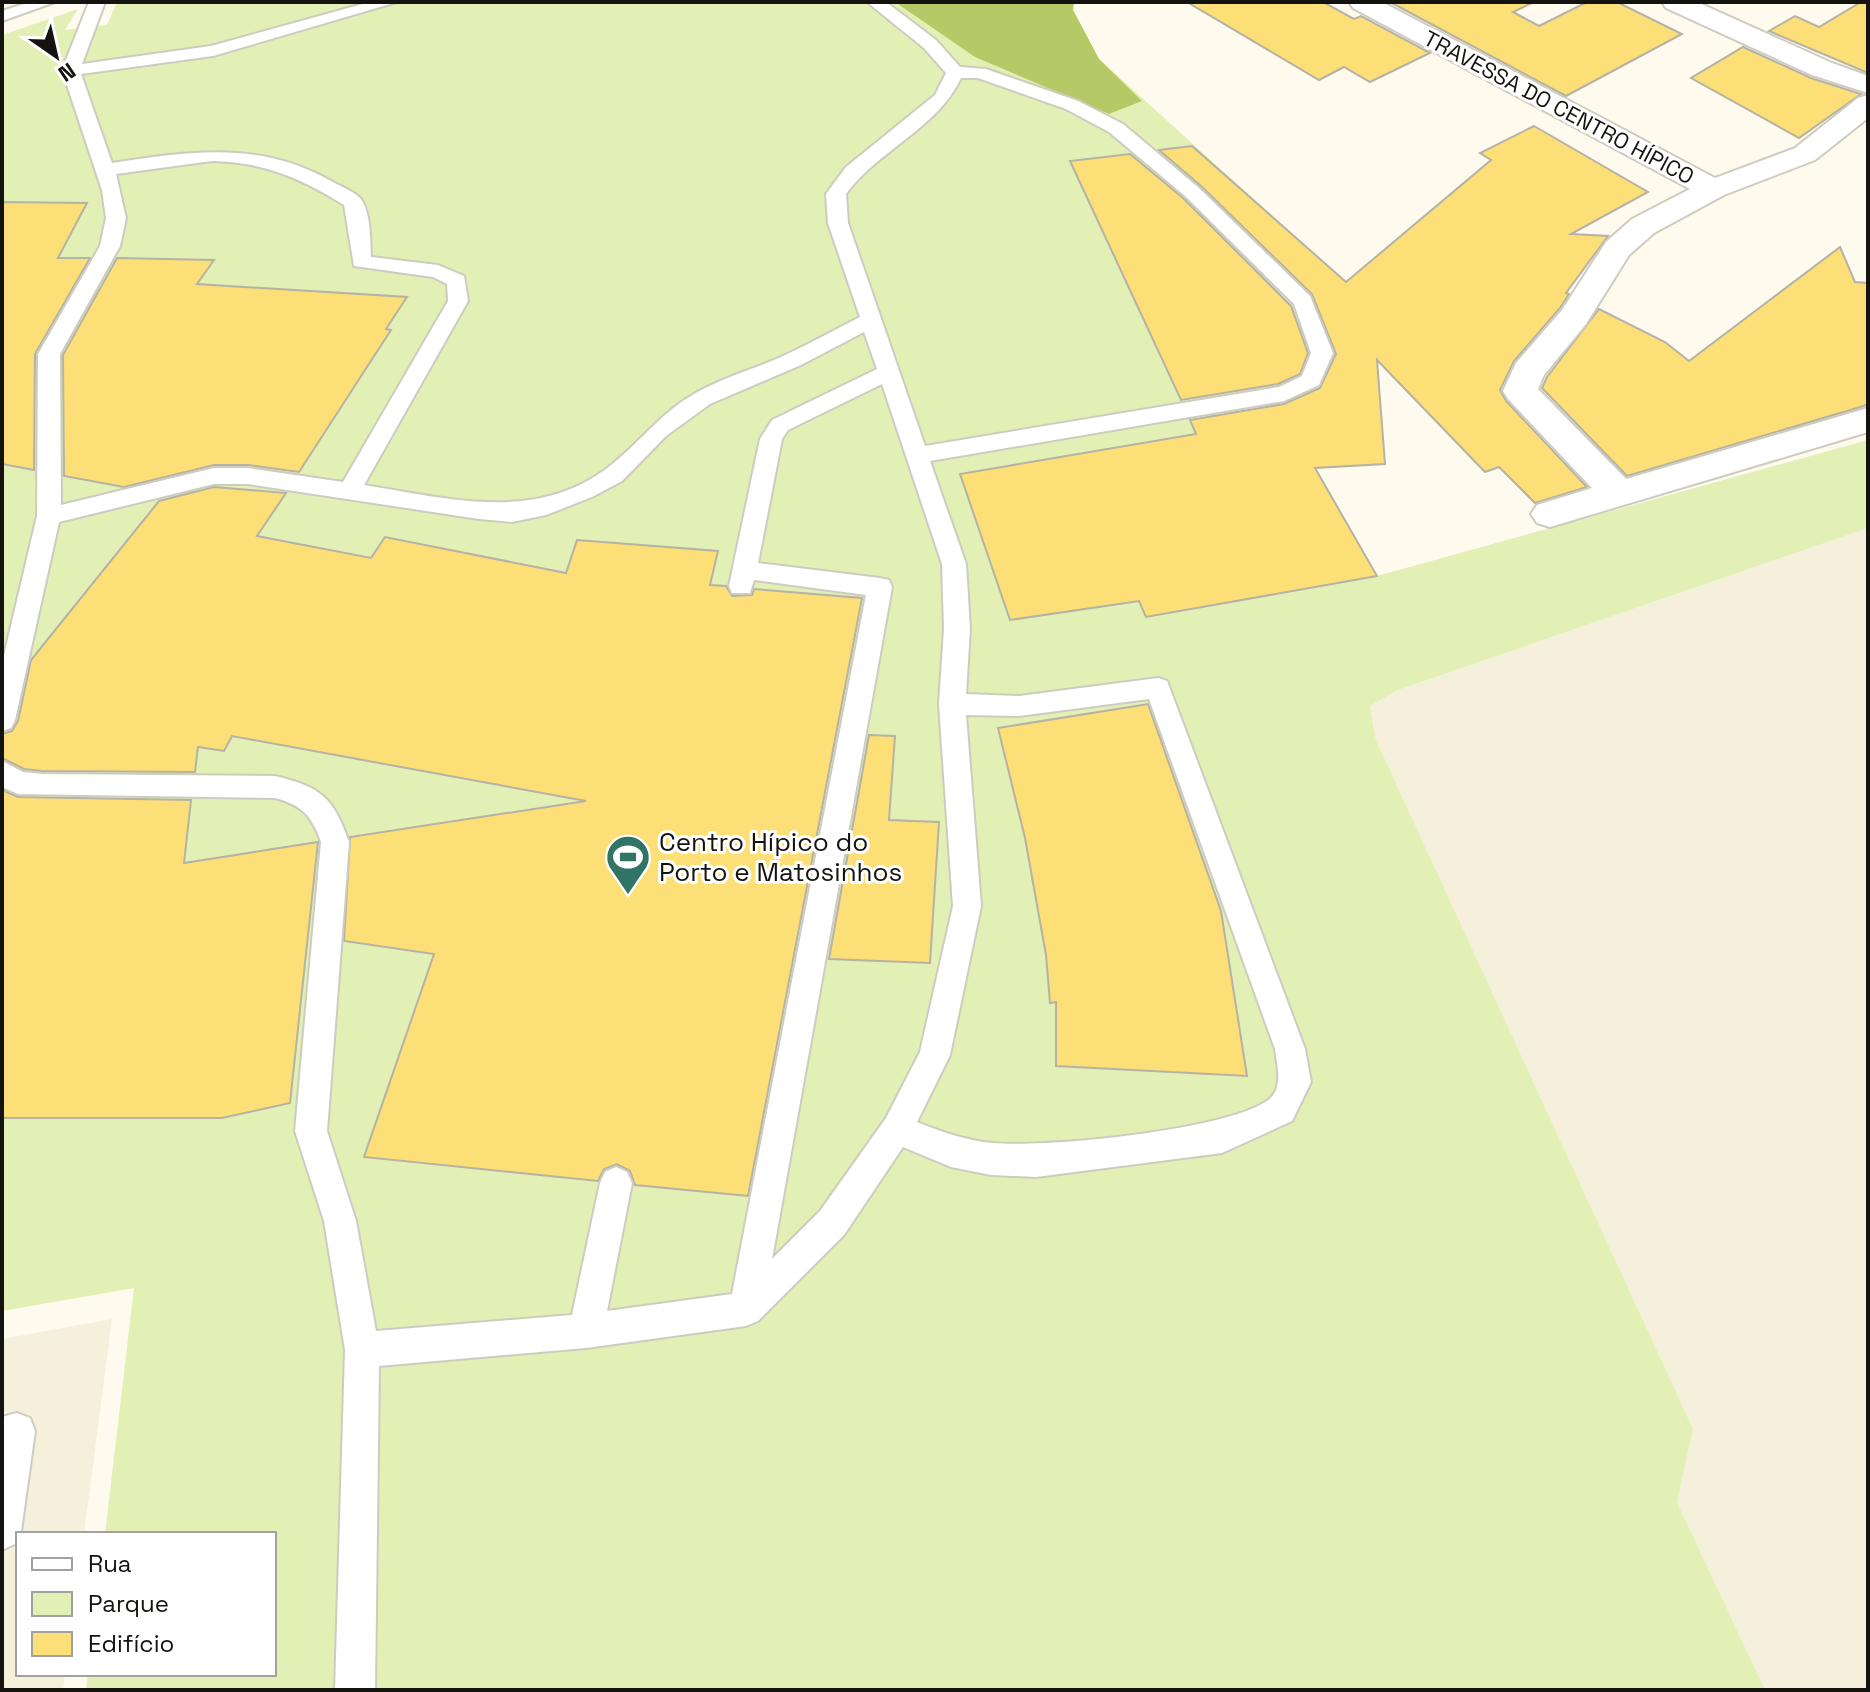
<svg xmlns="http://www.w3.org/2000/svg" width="1870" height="1692" font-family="'Space Grotesk',sans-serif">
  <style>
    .built { fill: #f5f0dc }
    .green { fill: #e2f0b5 }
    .forest { fill: #b5c966 }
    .building { fill: #fddf77; stroke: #b5b2a6; stroke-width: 2 }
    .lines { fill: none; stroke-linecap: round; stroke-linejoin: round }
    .lane-casing { stroke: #cecbbf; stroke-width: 4 }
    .street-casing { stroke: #cecbbf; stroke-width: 4 }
    .lane { fill: #fff; fill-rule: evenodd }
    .street { fill: #fff; fill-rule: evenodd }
    .labels { text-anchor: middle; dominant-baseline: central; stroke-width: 6; stroke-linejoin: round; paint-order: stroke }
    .far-street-label { font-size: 22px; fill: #14130f; stroke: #fff }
    .poi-label { font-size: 26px; fill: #14130f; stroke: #fff; text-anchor: start }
  </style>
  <rect width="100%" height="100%" fill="#fefaee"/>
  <g class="built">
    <polygon points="1868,528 1868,1690 1765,1690 1677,1502 1693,1429 1376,740 1370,706 1398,690"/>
    <polygon points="112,1319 84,1534 18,1534 18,1674 65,1674 63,1690 2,1690 2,1339"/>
  </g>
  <polygon class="green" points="117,2 1074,2 1073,10 1099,59 1373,307 1385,464 1316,469 1377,576 1868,440 1868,528 1398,690 1370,706 1376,740 1693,1429 1677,1502 1765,1690 86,1690 88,1674 274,1674 274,1534 105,1534 134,1288 2,1311 2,35 78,9 65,30 107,25"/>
  <polygon class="forest" points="895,2 1074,2 1073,10 1099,59 1142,101 1109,114 975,57"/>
  <g class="building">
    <polygon points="1187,2 1323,2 1354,19 1361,16 1430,53 1370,82 1344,67 1319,80"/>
    <polygon points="1390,2 1534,2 1513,12 1539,26 1587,2 1617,2 1682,34 1566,96"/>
    <polygon points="1861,2 1868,2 1868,73 1769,31 1795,16 1819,27"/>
    <polygon points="1743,47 1811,78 1861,94 1799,138 1691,78"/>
    <polygon points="1534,126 1648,192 1571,234 1608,236 1566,293 1569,294 1560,308 1514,361 1500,390 1506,401 1587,487 1535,503 1499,467 1485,472 1377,360 1385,464 1315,468 1377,576 1146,617 1139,601 1010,620 960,474 1196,434 1190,420 1284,404 1320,388 1336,354 1312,294 1201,186 1159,150 1192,146 1346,282 1491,160 1480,153"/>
    <polygon points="1130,154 1183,198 1291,306 1308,353 1300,374 1278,384 1181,400 1070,161"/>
    <polygon points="2,202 87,203 58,258 90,258 35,354 34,470 2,464"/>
    <polygon points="1840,247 1855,282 1868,283 1868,403 1864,406 1627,476 1542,388 1547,377 1599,309 1665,342 1689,361"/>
    <polygon points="117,258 214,260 197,284 407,297 386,329 391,330 299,472 248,465 214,465 124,487 64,476 63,355"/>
    <polygon points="214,487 286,493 257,536 371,558 385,537 566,573 577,540 718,551 710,585 726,586 732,596 752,595 754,589 862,598 748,1196 635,1185 630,1171 617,1164 604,1169 598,1181 364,1157 434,954 344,941 350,837 586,801 232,736 224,751 198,747 195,772 43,771 24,769 2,758 2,734 12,731 18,721 31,660 159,501"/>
    <polygon points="1148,704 1221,911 1247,1076 1056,1066 1056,1002 1050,1003 1046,955 1025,838 998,728"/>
    <polygon points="869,735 895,736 889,820 939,822 930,963 829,959"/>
    <polygon points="2,790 18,797 191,800 184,863 318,842 290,1103 222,1118 2,1118"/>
  </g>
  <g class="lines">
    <g class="lane-casing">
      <g id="lane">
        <polygon points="30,2 55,2 2,21 2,11"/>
        <path d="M89,2h16l-23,62 129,-18 159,-44h27l-184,54 -132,18 31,89c78,-12 149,-23 221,19 9,5 25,11 30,20 8,17 7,37 8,55l67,8 26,11 4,25 -104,184c82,13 169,38 242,-16 31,-23 53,-55 88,-75 27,-16 60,-25 89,-38 26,-12 51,-26 77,-39l-32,-94 -2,-29 20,-27 89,-72 11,-22 -22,-25 -57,-46h19l50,38 24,27 26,2 92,32 45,23 76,64 111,108 23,57 -14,32 -35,16 -354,60 36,103 4,65 -4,65 53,2 139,-18 9,3 138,368 6,33 -19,39 -70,32 -186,24 -45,-2 -40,-8 -48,-20 -59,88 -86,86 -12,5 -160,22 -207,18 -4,324h-40l10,-340 -21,-129 -29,-90 26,-289c-9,-26 -19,-37 -46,-44l-257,-4 -16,-7v-26l21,11 20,2 232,2c46,11 58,21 74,66l-22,289 29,90 20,110 196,-16 28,-132 5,-11 11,-5 11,5 5,11 -25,128 125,-17 134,-699 -112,-15 -4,13h-18l-3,-7 31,-147 12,-19 105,-51 -13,-37 -63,33 -91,39 -44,32 -44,45 -30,16 -46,18 -34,7 -33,-3 -231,-35h-34l-155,38 -44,198 -4,8 -9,3v-67l35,-148 1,-162 62,-108 6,-28 -4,-28 -40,-120zM961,78h17l88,31 43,23 76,64 109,108 17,49 -9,23 -23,11 -354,59 -77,-223 -2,-29c32,-44 92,-66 115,-116zM212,161c51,1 89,17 132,44l10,61 79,11 14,7 1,17 -105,181 -95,-14h-34l-153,37 -1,-151 60,-108 6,-28 -10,-44zM882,384l60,180 2,65 -5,75 14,202 -33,146 -34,66 -66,93 -48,48 120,-672 -3,-7 -9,-2 -122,-15 24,-124 6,-9zM1149,699l126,350c2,17 9,39 -7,51 -40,30 -222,48 -275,43 -26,-2 -51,-11 -76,-21l33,-67 31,-149 -15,-191 53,1z"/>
        <polygon points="17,1413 30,1418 35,1431 21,1531 15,1544 2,1550 2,1417"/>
      </g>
    </g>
    <g class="street-casing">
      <g id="street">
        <polygon points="1349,2 1382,2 1715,178 1795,148 1858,98 1868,95 1868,118 1815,160 1724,195 1654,233 1629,255 1586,324 1544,375 1538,389 1626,479 1868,408 1868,432 1550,527 1537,523 1531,514 1537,505 1592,488 1508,399 1503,391 1516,363 1562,310 1606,242 1632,219 1690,189 1353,8"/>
        <polygon points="1662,2 1697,2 1832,63 1868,76 1868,93 1812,75 1666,8"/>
      </g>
    </g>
    <use href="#lane" class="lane"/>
    <use href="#street" class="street"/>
  </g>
  <defs>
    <g id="stadium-pin" transform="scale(2.3)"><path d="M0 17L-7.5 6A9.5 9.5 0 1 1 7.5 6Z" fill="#317364" stroke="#fff"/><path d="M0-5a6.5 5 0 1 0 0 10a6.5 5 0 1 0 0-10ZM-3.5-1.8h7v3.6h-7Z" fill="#fff"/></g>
  </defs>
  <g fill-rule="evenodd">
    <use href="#stadium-pin" x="628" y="857"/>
  </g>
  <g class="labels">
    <g class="far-street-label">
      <text transform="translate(1559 107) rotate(28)">TRAVESSA DO CENTRO HÍPICO</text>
    </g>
    <g class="poi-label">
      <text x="659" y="842">Centro Hípico do<tspan x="659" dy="30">Porto e Matosinhos</tspan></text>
    </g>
  </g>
  <rect width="1870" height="1692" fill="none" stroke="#14130f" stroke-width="8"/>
  <rect x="16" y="1532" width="260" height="144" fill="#ffffff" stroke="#a1a19f" stroke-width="2"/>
  <rect x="32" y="1558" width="40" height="12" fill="#ffffff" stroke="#a1a19f" stroke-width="2"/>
  <text x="88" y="1572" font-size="24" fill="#14130f">Rua</text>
  <rect x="32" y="1592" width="40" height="24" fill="#e2f0b5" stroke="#a1a19f" stroke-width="2"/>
  <text x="88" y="1612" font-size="24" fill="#14130f">Parque</text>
  <rect x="32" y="1632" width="40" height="24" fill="#fddf77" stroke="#a1a19f" stroke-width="2"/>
  <text x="88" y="1652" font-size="24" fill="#14130f">Edifício</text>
  <g transform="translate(56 56) rotate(146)" stroke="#ffffff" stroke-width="6" paint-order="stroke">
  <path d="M0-6L14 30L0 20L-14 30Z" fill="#14130f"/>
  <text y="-12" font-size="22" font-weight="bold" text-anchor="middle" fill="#14130f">N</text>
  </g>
</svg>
